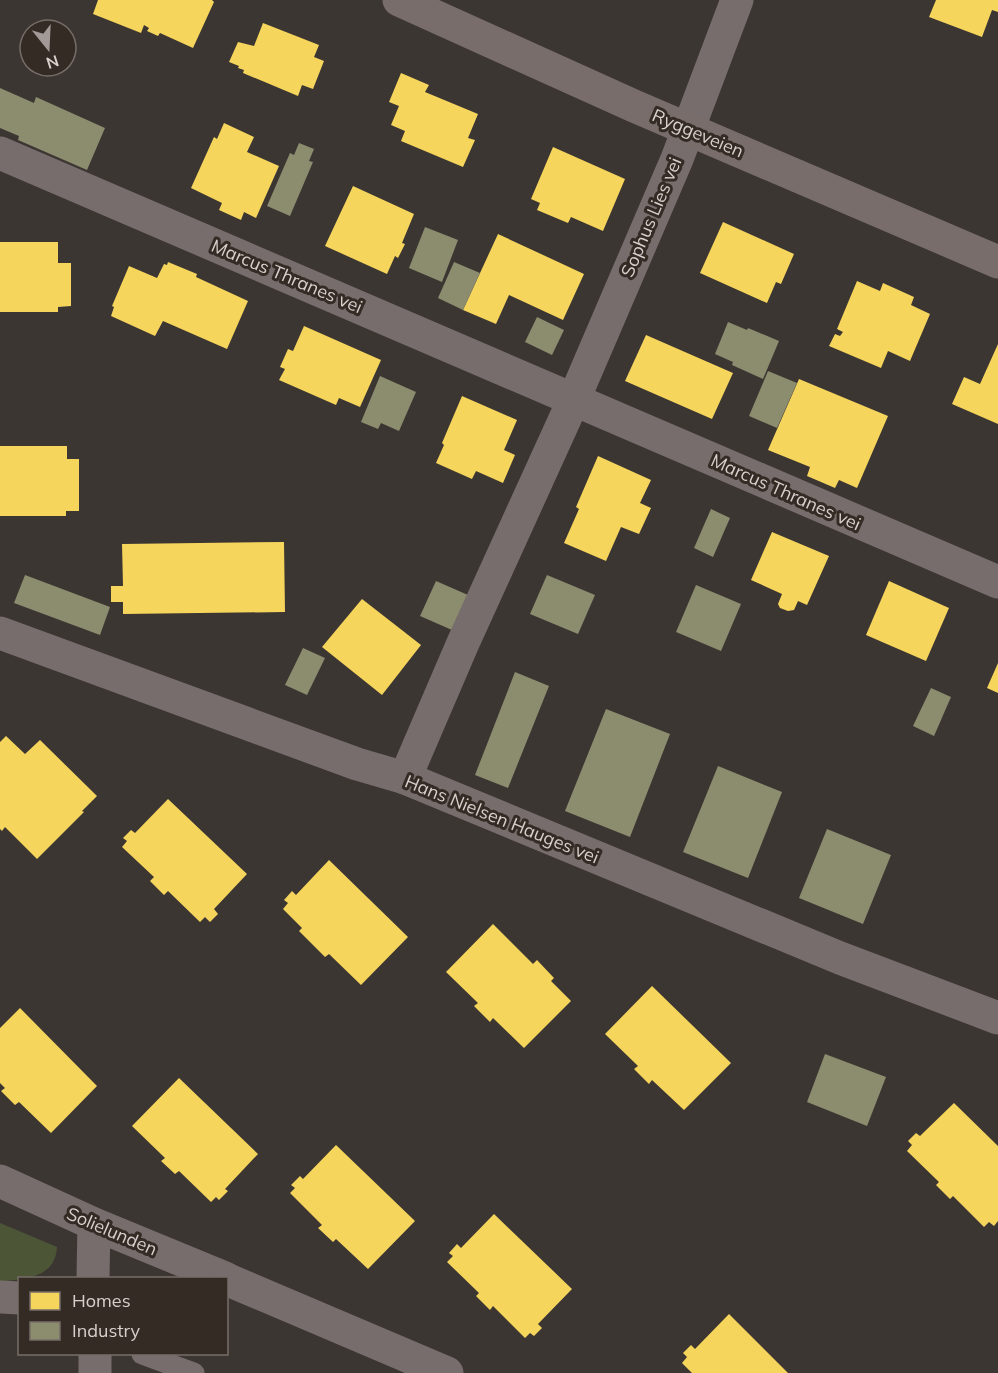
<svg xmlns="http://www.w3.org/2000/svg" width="998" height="1373" font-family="Mulish,sans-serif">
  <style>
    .green { fill: #4c5637 }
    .homes { fill: #f6d55c }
    .industry { fill: #8c8c6e }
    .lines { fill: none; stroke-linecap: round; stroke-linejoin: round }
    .lane { stroke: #776d6c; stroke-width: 21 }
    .street { stroke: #776d6c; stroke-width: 33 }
    .primary { stroke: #786d6b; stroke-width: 33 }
    .labels { text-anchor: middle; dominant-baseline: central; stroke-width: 6; stroke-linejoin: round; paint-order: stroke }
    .street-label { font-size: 18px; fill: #d7d0cd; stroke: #352b25 }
  </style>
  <rect width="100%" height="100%" fill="#3c3633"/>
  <path class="green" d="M0,1223l57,24c-2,32 -32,31 -57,35z"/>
  <g class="homes">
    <polygon points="98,0 212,0 214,2 193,48 160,33 158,36 147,31 149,28 144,25 141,33 93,14"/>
    <polygon points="936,0 998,0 998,12 992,10 982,37 929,17"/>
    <polygon points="263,23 319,45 314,57 324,61 313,89 302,85 298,96 243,73 244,70 238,68 239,66 229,62 238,42 254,46"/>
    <polygon points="401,73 429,85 425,92 478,114 468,138 475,140 463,167 401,141 405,131 391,125 399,106 389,102"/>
    <polygon points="224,123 254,137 247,152 279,166 256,218 244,212 241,220 219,210 222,203 191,188 214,137 217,139"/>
    <polygon points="553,147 625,179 603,231 571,217 568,223 537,210 540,203 531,199"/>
    <polygon points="353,186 414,214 402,243 405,244 398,258 395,256 387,274 325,246"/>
    <polygon points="723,222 794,254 781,284 776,282 767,303 700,273"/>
    <polygon points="498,234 584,274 563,320 509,295 496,324 463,310"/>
    <polygon points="0,242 58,242 58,263 71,263 71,306 58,307 58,312 0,312"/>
    <polygon points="168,262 197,274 196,277 248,301 227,349 163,321 155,336 111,316 114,307 112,306 129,266 157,278 164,264 167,265"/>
    <polygon points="857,281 880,291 883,283 914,297 911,305 930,314 910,361 888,351 881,368 829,346 835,334 840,336 843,332 837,329"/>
    <polygon points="304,326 381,360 360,407 339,398 336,405 279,380 285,369 280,367 288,349 293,351"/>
    <polygon points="646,335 733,373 712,419 625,381"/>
    <polygon points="998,344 998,424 952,404 964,377 980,384"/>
    <polygon points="799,379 888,416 857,488 839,480 835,488 807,476 810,467 768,450"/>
    <polygon points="462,396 517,420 504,450 515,455 503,483 476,471 472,479 436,463 444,445 442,443"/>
    <polygon points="0,446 67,446 67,459 79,459 79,511 66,511 66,516 0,516"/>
    <polygon points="598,456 651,480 640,503 651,508 639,534 621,527 606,561 564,543 579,509 576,507"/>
    <polygon points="772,532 829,556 807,605 798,601 794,610 788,611 780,608 778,604 782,594 751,580"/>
    <polygon points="284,542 285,612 123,614 123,602 111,602 111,586 123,586 122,544"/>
    <polygon points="889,581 949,608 926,661 866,635"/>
    <polygon points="362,599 421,645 382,695 322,647"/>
    <polygon points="998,663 998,693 987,688"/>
    <polygon points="6,736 25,754 40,740 97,796 82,811 84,812 37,859 5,827 2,831 0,829 0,742"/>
    <polygon points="168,799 247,874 214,909 218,914 210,922 205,917 200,922 168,891 164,895 150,881 154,877 122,847 127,841 123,838 131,830 135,833"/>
    <polygon points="329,860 408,937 361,985 329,954 325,957 299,931 302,928 283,909 288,903 284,900 292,891 296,895"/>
    <polygon points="493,924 533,964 537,960 554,978 551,981 571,1001 524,1048 493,1018 490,1022 474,1006 478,1003 446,972"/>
    <polygon points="652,986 731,1063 684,1110 652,1080 649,1084 634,1069 638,1066 605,1034"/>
    <polygon points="20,1008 97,1086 51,1133 19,1102 15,1105 1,1091 5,1088 0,1083 0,1028"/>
    <polygon points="179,1078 258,1154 225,1189 228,1191 219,1200 216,1197 211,1202 179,1171 175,1174 161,1161 165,1158 132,1126"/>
    <polygon points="954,1103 998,1146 998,1221 994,1226 989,1222 984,1227 953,1196 950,1199 936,1185 939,1182 907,1151 912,1145 908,1141 916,1133 920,1136"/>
    <polygon points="336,1145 415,1221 368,1269 336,1239 333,1242 318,1228 322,1225 290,1193 295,1188 291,1185 300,1176 303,1179"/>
    <polygon points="494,1214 572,1289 538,1324 542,1328 534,1336 530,1333 525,1338 493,1306 490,1310 476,1296 479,1293 447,1262 453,1256 449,1253 457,1244 461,1248"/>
    <polygon points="729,1314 788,1373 692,1373 682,1363 687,1357 683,1353 691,1345 695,1349"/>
  </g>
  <g class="industry">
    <polygon points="0,88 34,103 36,97 105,128 87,170 18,140 19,136 0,128"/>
    <polygon points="299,143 314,149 309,161 313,162 290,216 267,206 290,153 294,155"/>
    <polygon points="425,227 458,240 442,282 409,268"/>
    <polygon points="454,262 480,273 463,310 438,298"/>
    <polygon points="537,317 564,330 552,355 525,342"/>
    <polygon points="728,322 747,330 748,328 779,341 763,379 732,365 733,362 715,354"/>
    <polygon points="768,371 797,383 777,428 749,416"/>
    <polygon points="380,376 416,392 399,431 381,423 378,429 361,422"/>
    <polygon points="711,509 730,518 713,557 694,548"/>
    <polygon points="25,575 110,607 100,635 14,603"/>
    <polygon points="547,575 595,595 578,634 530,614"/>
    <polygon points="436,581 468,595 452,630 420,616"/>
    <polygon points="696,585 741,604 721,651 676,632"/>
    <polygon points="303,648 325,658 307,695 285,685"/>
    <polygon points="515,672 549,686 508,788 475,775"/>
    <polygon points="931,688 951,697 934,736 913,726"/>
    <polygon points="606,709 670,734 630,837 565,811"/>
    <polygon points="718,766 782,792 748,878 683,852"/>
    <polygon points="827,829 891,855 863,924 799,898"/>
    <polygon points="825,1054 886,1077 867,1126 807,1102"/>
  </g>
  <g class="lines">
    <polyline class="lane" points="142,1354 194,1373"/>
    <g class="street">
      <polyline points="0,153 998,582"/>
      <polyline points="0,633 357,764 405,778 840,958 998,1018"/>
      <polyline points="405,778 463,643 574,399 677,159 737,0"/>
      <polyline points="0,1181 94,1224 225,1278"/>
      <polyline points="93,1278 94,1224"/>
      <polyline points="226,1279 447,1373"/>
      <polyline points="0,1297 20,1298"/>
      <polyline points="95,1354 95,1373"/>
    </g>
    <polyline class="primary" points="399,0 634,106 998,262"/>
  </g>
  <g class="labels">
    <g class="street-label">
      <text transform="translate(698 133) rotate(23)">Ryggeveien</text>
      <text transform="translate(651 217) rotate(-67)">Sophus Lies vei</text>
      <text transform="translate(287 276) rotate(23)">Marcus Thranes vei</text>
      <text transform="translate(786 492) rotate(24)">Marcus Thranes vei</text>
      <text transform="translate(502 819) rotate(22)">Hans Nielsen Hauges vei</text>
      <text transform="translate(112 1231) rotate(23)">Solielunden</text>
    </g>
  </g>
  <rect x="18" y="1277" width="210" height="78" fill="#352b25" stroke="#766d68" stroke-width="1.5"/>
  <rect x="30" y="1292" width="30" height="18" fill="#f6d55c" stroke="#766d68" stroke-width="1.5"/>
  <text x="72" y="1307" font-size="18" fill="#d7d0cd">Homes</text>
  <rect x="30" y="1322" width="30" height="18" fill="#8c8c6e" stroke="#766d68" stroke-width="1.5"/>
  <text x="72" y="1337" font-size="18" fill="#d7d0cd">Industry</text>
  <g transform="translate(48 48) rotate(162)"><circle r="28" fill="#352b25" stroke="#766d68" stroke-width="1.5"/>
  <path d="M0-4.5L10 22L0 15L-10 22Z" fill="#a19a97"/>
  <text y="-9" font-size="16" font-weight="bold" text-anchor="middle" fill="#d7d0cd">N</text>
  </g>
</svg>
